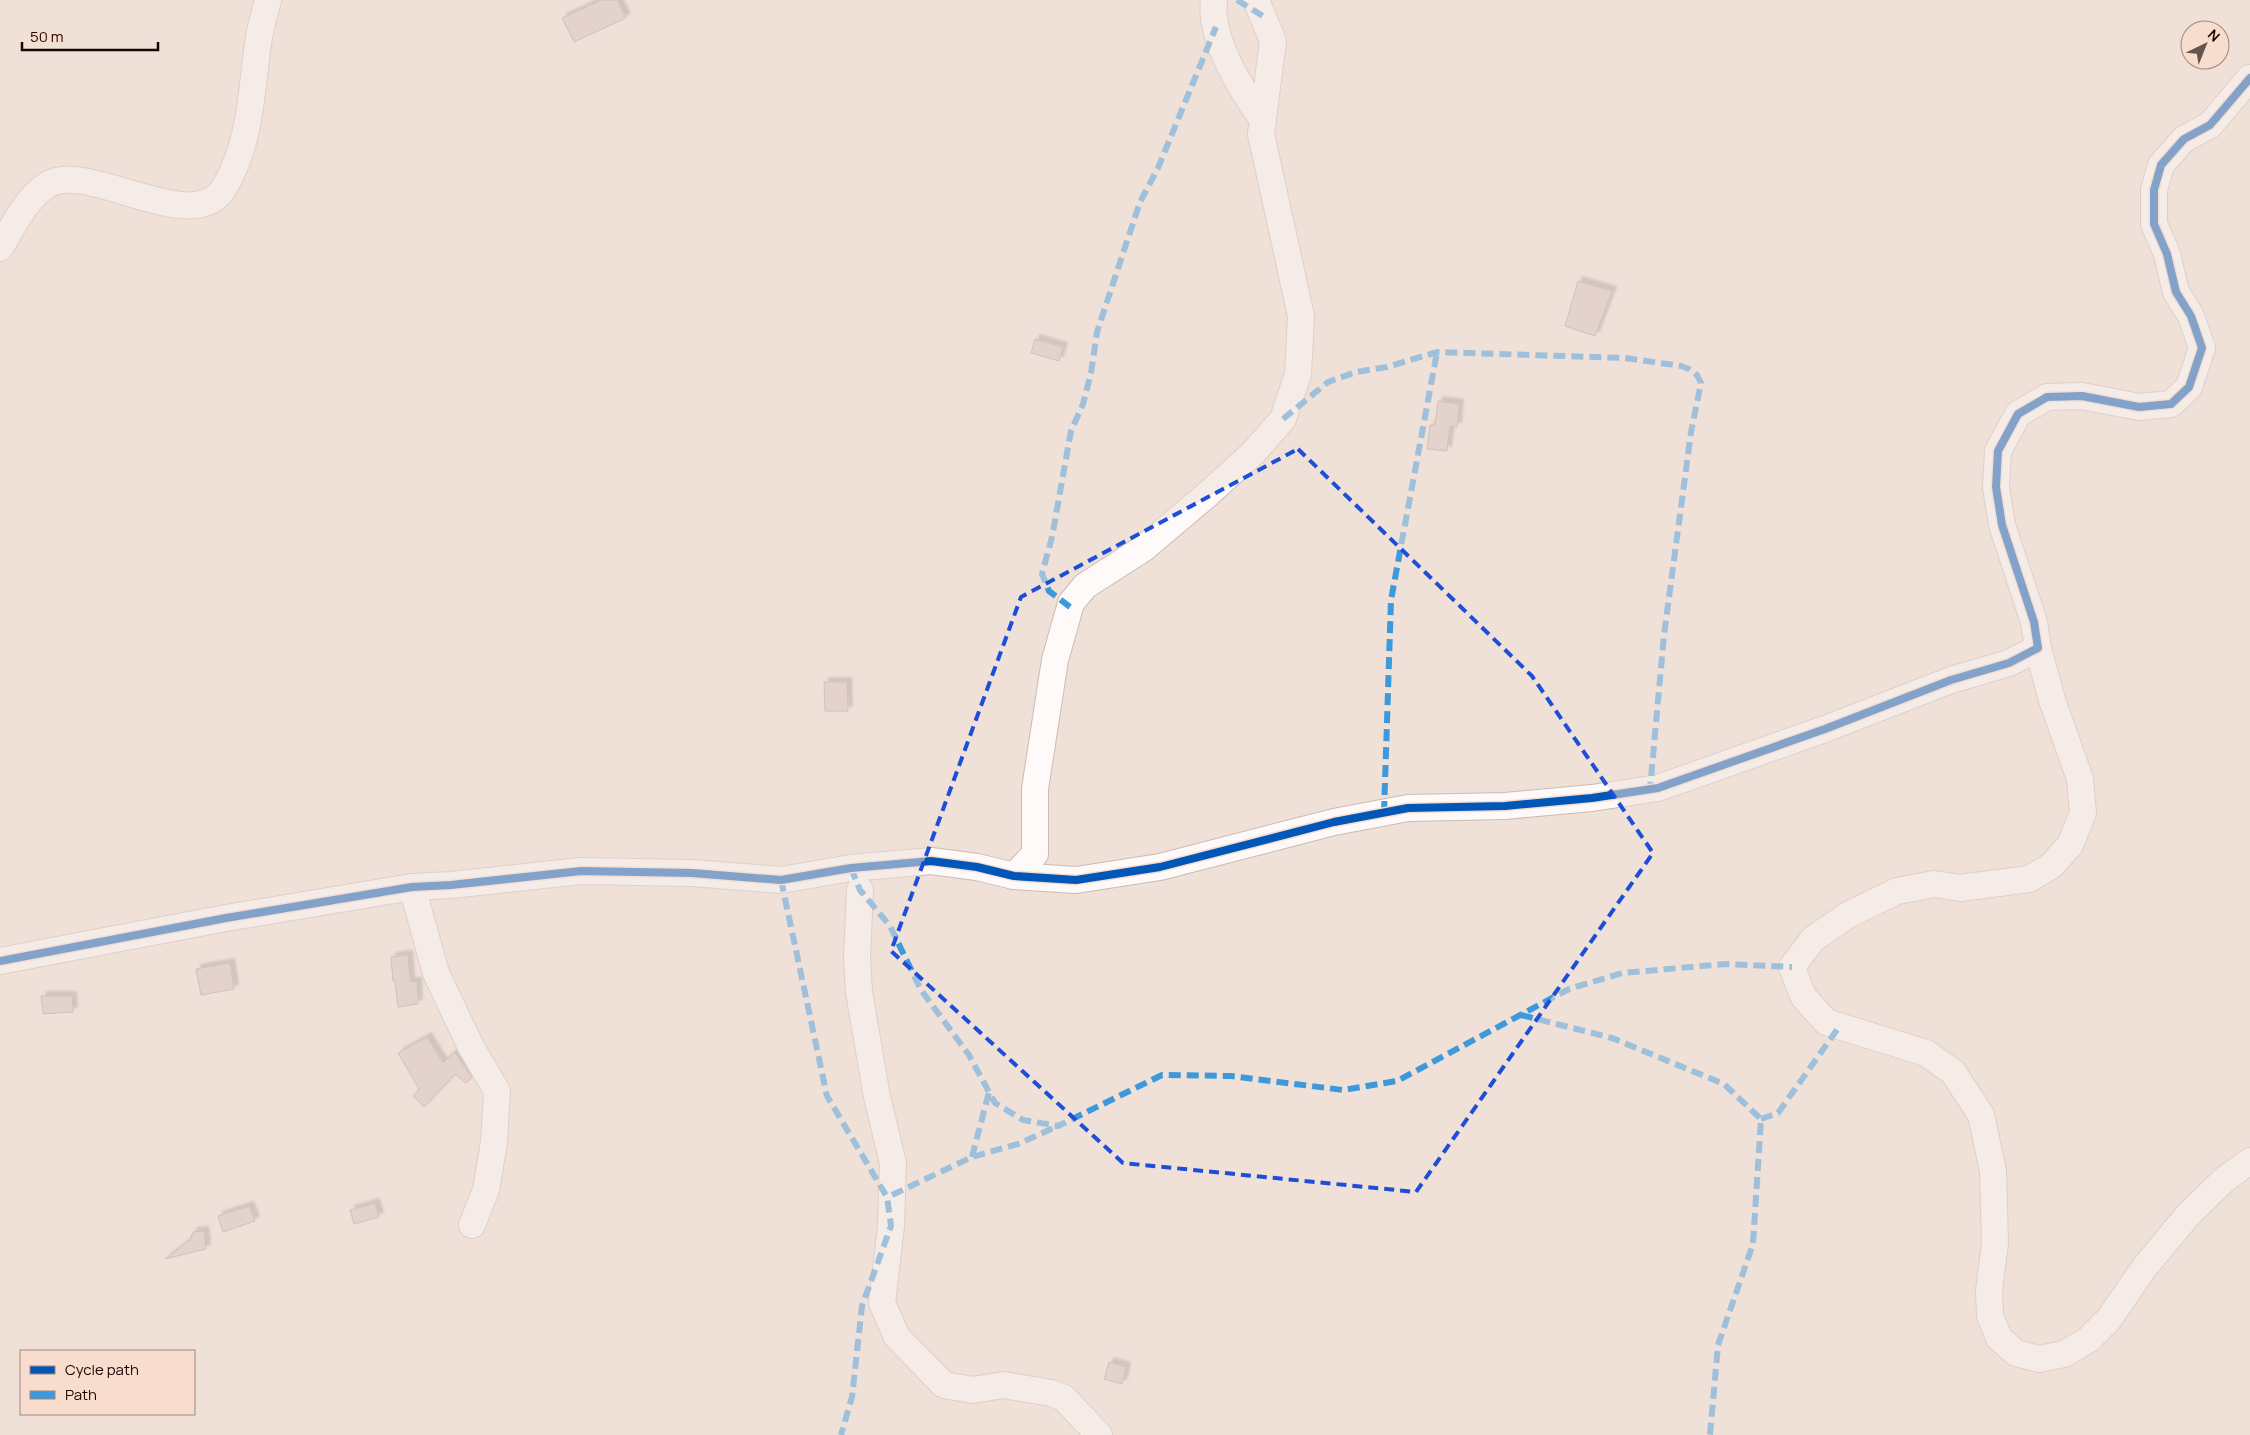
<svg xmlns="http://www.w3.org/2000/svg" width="2250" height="1435" font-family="Manrope,sans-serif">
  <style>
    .building { fill: #d7c3bd; stroke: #af9c97; filter: url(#shadow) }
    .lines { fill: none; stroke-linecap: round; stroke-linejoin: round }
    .minor-casing { stroke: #cdbbb1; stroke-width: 28 }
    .minor { stroke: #fdfaf9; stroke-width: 26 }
    .quiet { stroke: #3c99dc; stroke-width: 6; stroke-dasharray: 12 6; stroke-linecap: butt }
    .cycleway-casing { stroke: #f8ddcf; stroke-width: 11 }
    .cycleway { stroke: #0057b8; stroke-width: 8 }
    .marked { fill: none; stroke: #1d4ed8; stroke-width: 4; stroke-dasharray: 10 6; stroke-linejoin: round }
  </style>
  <defs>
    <filter id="shadow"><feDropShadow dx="4.5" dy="-4.5" stdDeviation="1" flood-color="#0004"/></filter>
  </defs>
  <rect width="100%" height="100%" fill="#efe0d8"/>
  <g class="building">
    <polygon points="601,0 617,0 626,18 574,42 562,18"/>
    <polygon points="1578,281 1612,291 1595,336 1565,326"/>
    <polygon points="1035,339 1063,347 1059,361 1031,353"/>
    <polygon points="1438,401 1459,404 1457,427 1450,426 1447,451 1427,449 1430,425 1435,425"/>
    <polygon points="824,682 847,682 848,711 825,711"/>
    <polygon points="408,955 410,982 417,982 418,1004 398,1007 395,981 393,981 391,957"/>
    <polygon points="230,963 234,989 201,995 196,969"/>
    <polygon points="41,996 72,996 73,1012 43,1014"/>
    <polygon points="427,1037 443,1063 454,1052 472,1077 466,1083 455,1074 424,1107 413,1096 419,1089 398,1053"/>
    <polygon points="375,1203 379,1217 354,1224 350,1210"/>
    <polygon points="249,1206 255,1221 223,1232 218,1216"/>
    <polygon points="204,1231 206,1249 165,1259 190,1240 193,1232"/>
    <polygon points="1109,1362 1126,1367 1122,1384 1104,1379"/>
  </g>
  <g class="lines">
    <g class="minor-casing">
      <g id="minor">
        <path d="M1214,0c-5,38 27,90 49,120"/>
        <path d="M0,248c13,-21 25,-49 47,-63 40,-26 146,54 177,3 28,-47 27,-99 35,-151 2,-12 6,-25 9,-37"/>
        <polyline points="2038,648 2052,700 2080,779 2083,813 2070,845 2051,866 2029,879 1960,888 1934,884 1897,891 1848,915 1813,939 1792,967 1803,996 1826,1022 1926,1053 1953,1072 1981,1115 1993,1171 1995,1243 1989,1291 1990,1316 1999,1338 2016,1353 2039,1359 2064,1354 2088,1340 2109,1319 2144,1268 2188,1215 2225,1179 2250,1161"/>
        <polyline points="1014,876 1035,854 1035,789 1055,660 1071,603 1085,586 1144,548 1208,494 1253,453 1283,419 1298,374 1301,316 1261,134 1273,41 1256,0"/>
        <polyline points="412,887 436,973 470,1045 497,1091 494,1142 486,1190 472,1225"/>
        <polyline points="860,890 857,958 859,992 877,1097 893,1163 891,1226 882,1303 897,1337 944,1385 973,1390 1003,1385 1051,1393 1064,1398 1099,1435"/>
        <polyline points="0,961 226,918 412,887 451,885 581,871 692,873 781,880 851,868 931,861 977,867 1014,876 1076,880 1160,867 1334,822 1408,808 1505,806 1592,798 1658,788 1825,729 1951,680 2009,663 2038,648 2034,622 2002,525 1996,487 1998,451 2018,414 2047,397 2082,396 2139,407 2171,404 2189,387 2202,348 2191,316 2176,292 2167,254 2154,224 2154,190 2161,165 2184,139 2210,125 2250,78"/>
      </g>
    </g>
    <use href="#minor" class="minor"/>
    <g class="quiet">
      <polyline points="1237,0 1263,16"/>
      <polyline points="1283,419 1328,382 1356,372 1387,367 1437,352 1625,358 1681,366 1689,369 1697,375 1701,383 1691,432 1664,635 1650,789"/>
      <polyline points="1070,607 1049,591 1042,574 1052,537 1071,431 1083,404 1091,373 1097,332 1140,202 1158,168 1216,27"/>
      <polyline points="1384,813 1391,600 1437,352"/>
      <polyline points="851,868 860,890 890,926 921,990 969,1055 995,1103 1023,1120 1058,1126 1162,1075 1231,1076 1343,1090 1397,1081 1569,989 1622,973 1726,964 1792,967"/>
      <polyline points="781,880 827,1096 887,1197 891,1226 862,1306 852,1397 841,1435"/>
      <polyline points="1521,1015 1612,1038 1724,1084 1761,1119 1753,1244 1718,1345 1710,1435"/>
      <polyline points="1761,1119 1778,1113 1839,1027"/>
      <polyline points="972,1157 989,1092"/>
      <polyline points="892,1195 972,1157 1018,1144 1058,1126"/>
    </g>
    <g class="cycleway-casing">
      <polyline id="cycleway" points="0,961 226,918 412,887 451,885 581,871 692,873 781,880 851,868 931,861 977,867 1014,876 1076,880 1160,867 1334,822 1408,808 1505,806 1592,798 1658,788 1825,729 1951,680 2009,663 2038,648 2034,622 2002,525 1996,487 1998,451 2018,414 2047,397 2082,396 2139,407 2171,404 2189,387 2202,348 2191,316 2176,292 2167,254 2154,224 2154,190 2161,165 2184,139 2210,125 2250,78"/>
    </g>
    <use href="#cycleway" class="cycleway"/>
  </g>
  <path d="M0 0H2250V1435H0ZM1298,449l234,227 121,177 -237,339 -293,-29 -232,-212 130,-354z" fill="#efe0d8" fill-opacity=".55" fill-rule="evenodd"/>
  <path class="marked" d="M1298,449l234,227 121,177 -237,339 -293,-29 -232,-212 130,-354z"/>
  <rect x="20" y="1350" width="175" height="65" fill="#f8ddcf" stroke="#a0877c"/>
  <rect x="30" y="1366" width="25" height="8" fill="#0057b8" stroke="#a0877c"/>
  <text x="65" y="1375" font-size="15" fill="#1c0700">Cycle path</text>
  <rect x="30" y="1391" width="25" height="8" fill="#3c99dc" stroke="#a0877c"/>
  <text x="65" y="1400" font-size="15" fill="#1c0700">Path</text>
  <g transform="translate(2205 45) rotate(43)"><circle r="24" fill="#f8ddcf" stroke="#a0877c"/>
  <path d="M0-4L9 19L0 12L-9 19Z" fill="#66534c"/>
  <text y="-8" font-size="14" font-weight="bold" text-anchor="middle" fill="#1c0700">N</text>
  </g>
  <path d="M22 42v8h136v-8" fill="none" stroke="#1c0700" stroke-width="2.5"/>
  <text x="30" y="42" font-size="15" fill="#1c0700" stroke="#f8ddcf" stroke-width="4" paint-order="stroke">50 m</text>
</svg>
